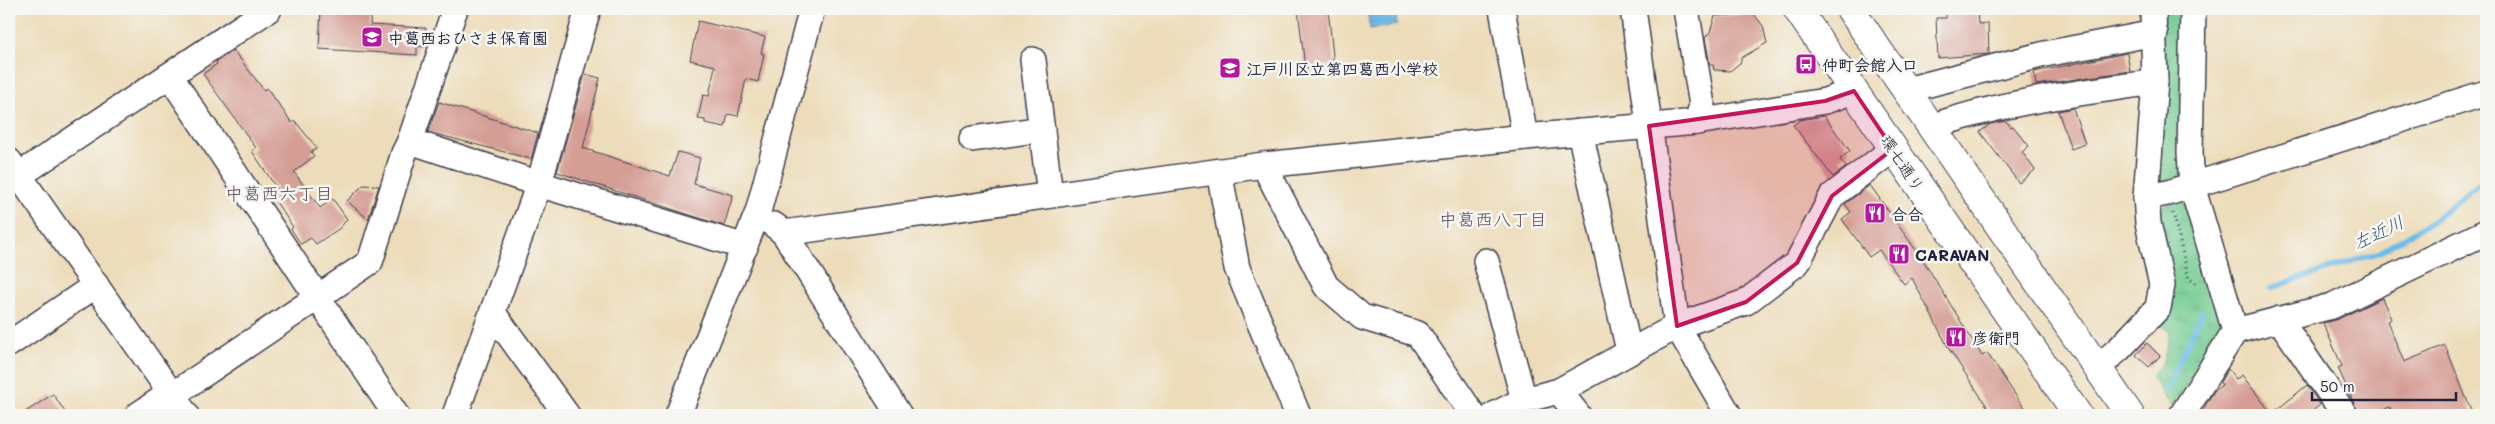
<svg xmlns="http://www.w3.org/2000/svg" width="2495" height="424" font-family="Mali,'Klee One',sans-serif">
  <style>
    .park { fill: url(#park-tufts); stroke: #4a7666 }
    .water { fill: url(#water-rules); stroke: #486e91 }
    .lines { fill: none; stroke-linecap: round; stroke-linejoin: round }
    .stream { stroke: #6dbbe7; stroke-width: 5.5 }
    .building { fill: #d59e95 }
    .minor-casing { stroke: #403e4e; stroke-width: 28 }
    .major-casing { stroke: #403e4e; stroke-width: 30 }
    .path { stroke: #403e4e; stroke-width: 3; stroke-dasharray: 1 4; stroke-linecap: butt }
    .minor { stroke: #fff; stroke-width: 25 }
    .major { stroke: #fff; stroke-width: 28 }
    .marked { fill: #c2185b; fill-opacity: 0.2; stroke: #c2185b; stroke-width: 4; stroke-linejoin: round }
    .labels { text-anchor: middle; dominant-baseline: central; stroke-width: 5; stroke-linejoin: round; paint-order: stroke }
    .poi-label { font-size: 16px; font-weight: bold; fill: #22223b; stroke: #f6f6f2; text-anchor: start }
    .street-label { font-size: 16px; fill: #22223b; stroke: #f6f6f2 }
    .neighbourhood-label { font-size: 18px; fill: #614d5a; stroke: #f6f6f2 }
    .water-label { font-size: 18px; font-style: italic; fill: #3c5877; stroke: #f6f6f2 }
  </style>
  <defs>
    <pattern id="park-tufts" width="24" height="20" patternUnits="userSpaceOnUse" patternTransform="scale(1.25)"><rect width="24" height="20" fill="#71ca90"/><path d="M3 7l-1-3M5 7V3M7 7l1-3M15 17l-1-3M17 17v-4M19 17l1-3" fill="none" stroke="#62ad7d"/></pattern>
    <pattern id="water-rules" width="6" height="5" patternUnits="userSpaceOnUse" patternTransform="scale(1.25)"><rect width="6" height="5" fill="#6dbbe7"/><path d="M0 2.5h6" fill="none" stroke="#5ea0c7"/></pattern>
  </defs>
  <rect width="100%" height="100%" fill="#f6f6f2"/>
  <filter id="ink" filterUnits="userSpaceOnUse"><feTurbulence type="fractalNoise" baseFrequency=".02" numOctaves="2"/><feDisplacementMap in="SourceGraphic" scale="10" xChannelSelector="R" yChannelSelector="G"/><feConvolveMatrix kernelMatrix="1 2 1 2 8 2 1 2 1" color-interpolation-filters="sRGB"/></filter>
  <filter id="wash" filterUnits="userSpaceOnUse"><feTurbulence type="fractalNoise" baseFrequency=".0096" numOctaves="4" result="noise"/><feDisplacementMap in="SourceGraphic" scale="20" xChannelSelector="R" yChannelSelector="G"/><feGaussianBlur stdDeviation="1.12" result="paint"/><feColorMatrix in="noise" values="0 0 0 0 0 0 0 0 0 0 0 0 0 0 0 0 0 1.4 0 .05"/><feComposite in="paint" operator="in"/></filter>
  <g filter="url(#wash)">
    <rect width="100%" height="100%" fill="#eddcb9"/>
    <g class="park">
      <polygon points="2162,9 2186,9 2181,176 2178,179 2158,182"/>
      <polygon points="2185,201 2225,326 2172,407 2151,377 2163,362 2170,333 2161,324 2171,311 2169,278 2155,213 2160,205"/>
    </g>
    <polygon class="water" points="1367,9 1395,9 1397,25 1370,29"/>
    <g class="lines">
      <g class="stream">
        <polyline points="2271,288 2380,252 2432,221 2486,178"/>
        <polyline points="2166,391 2202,312"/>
      </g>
    </g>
    <g id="blocks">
      <g class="building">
        <polygon points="321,9 371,9 370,25 426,28 425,47 417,46 417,55 319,49"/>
        <polygon points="1298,9 1328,9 1334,65 1305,68"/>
        <polygon points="1946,9 1977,9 1978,24 1988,23 1989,54 1938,58 1936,18 1946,18"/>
        <polygon points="1754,14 1763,26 1767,43 1741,58 1741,62 1730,71 1714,70 1713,65 1710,65 1705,38 1710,32 1715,16"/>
        <polygon points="698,21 765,37 761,53 764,54 758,82 746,79 738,116 728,114 725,127 705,123 705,120 698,119 703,95 709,96 715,66 690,60"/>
        <polygon points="233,50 264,90 267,88 292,123 295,121 317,148 311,152 314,156 294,172 320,208 333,199 347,219 340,228 316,244 311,238 301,244 291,229 293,227 270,193 277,189 252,151 256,148 203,74 217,64 216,62"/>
        <polygon points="2127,53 2130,71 2036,85 2034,72"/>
        <polygon points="585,74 600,78 583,148 670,176 678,152 700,158 694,184 733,195 724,226 557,172"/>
        <polygon points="439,102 538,133 531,159 428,132"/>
        <polygon points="2073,108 2085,144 2071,149 2058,111"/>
        <polygon points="1824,116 1850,151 1840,159 1846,167 1833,177 1793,125 1800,120"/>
        <polygon points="2006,121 2011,127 2013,126 2029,146 2022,152 2035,170 2019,183 1980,132 1990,124"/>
        <polygon points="363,185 379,186 368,219 347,201"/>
        <polygon points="1870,185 1925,263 1982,356 1987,353 2029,415 1993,415 1949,349 1912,278 1904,284 1879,250 1869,257 1860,244 1842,219 1851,212 1845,204"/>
        <polygon points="2382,298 2391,319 2387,321 2404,362 2445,345 2473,415 2393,415 2390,407 2368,415 2359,415 2338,368 2342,366 2323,323 2338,319"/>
        <polygon points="2147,343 2160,356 2149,367 2136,355"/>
        <polygon points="2228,369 2236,379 2242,375 2272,414 2307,385 2320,405 2307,415 2200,415 2214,391 2222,385 2220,382"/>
        <polygon points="53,394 67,415 21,415"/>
      </g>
    </g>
  </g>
  <g filter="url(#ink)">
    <use href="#blocks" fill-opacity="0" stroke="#403e4e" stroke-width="1"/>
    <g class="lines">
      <g class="minor-casing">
        <g id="minor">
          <polyline points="1502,9 1525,137"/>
          <polyline points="1633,9 1677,326 1729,415"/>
          <polyline points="1686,9 1702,105 1697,122"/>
          <polyline points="1033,60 1050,195"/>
          <polyline points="170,76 396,415"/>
          <polyline points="1906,90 2045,54 2155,33"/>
          <path d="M1931,127c72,-26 150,-34 224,-45"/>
          <polyline points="1580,132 1629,351"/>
          <polyline points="972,139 1042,129"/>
          <polyline points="410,141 539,184 745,247"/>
          <polyline points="9,161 186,415"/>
          <polyline points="1264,165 1326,286 1362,317 1418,334 1473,415"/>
          <polyline points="1219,171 1237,268 1298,415"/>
          <polyline points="9,182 269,9"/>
          <polyline points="2146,197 2168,193 2486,93"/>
          <polyline points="774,225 784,233 899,415"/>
          <polyline points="784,233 1264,165 1525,137 1697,122 1825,101 1854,91"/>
          <polyline points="1486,261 1524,400"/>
          <polyline points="493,313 567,415"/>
          <polyline points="2279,319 2345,415"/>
          <polyline points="2235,331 2332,306 2486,232"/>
          <polyline points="9,344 96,285"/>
          <polyline points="2097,368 2119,349 2158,308 2162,285 2148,223 2146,197 2155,82 2153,9"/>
          <polyline points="1559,391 1578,415"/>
          <polyline points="138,415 171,393 183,388 370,262 404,153 410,141 455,9"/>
          <polyline points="455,415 539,184 588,9"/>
          <polyline points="678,415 758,212 812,9"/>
          <polyline points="1494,415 1524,400 1559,391 1677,326 1746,302 1797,263 1832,196 1893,149"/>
          <polyline points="2182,415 2235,331 2192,186 2190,152 2193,9"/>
        </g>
      </g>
      <g class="major-casing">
        <g id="major">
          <polyline points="1797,9 2078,415"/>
          <polyline points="1850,9 2130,415"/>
        </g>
      </g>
      <polyline class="path" points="2173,213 2189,279 2199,285"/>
      <use href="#minor" class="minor"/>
      <use href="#major" class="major"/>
    </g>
  </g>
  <path class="marked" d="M1854,91l39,58 -61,47 -35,67 -51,39 -69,24 -28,-200 176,-25z"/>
  <defs>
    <g id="school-square" transform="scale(1.125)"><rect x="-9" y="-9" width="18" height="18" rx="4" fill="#b5179e" stroke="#f6f6f2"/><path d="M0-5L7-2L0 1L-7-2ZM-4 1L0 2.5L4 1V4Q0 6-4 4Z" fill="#fff"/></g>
    <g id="bus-square" transform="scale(1.125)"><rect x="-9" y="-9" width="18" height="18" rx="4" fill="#b5179e" stroke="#f6f6f2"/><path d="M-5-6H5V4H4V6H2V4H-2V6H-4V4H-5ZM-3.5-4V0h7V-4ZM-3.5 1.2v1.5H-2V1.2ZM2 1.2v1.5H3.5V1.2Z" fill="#fff"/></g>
    <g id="restaurant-square" transform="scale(1.125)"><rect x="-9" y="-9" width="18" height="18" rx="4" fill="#b5179e" stroke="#f6f6f2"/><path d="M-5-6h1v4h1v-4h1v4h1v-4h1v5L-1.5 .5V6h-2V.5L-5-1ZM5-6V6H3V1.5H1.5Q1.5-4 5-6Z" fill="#fff"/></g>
  </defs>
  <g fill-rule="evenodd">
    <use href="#school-square" x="372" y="37"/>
    <use href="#bus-square" x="1806" y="64"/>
    <use href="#school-square" x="1230" y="68"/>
    <use href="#restaurant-square" x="1875" y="213"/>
    <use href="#restaurant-square" x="1899" y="254"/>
    <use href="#restaurant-square" x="1956" y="337"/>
  </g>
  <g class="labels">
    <g class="poi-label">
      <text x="388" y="37">中葛西おひさま保育園</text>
      <text x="1822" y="64">仲町会館入口</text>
      <text x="1246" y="68">江戸川区立第四葛西小学校</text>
      <text x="1891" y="213">合合</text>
      <text x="1915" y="254">CARAVAN</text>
      <text x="1972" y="337">彦衛門</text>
    </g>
    <g class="street-label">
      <text transform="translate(1903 163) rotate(56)">環七通り</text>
    </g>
    <g class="neighbourhood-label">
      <text x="279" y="193">中葛西六丁目</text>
      <text x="1493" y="219">中葛西八丁目</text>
    </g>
    <g class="water-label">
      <text transform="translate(2378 232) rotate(-26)">左近川</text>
    </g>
  </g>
  <rect width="2495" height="424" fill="none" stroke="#f6f6f2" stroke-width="30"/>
  <path d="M2312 392v8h144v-8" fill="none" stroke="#22223b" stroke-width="2.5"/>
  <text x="2320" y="392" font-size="15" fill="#22223b" stroke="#f6f6f2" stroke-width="4" paint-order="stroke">50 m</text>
</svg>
